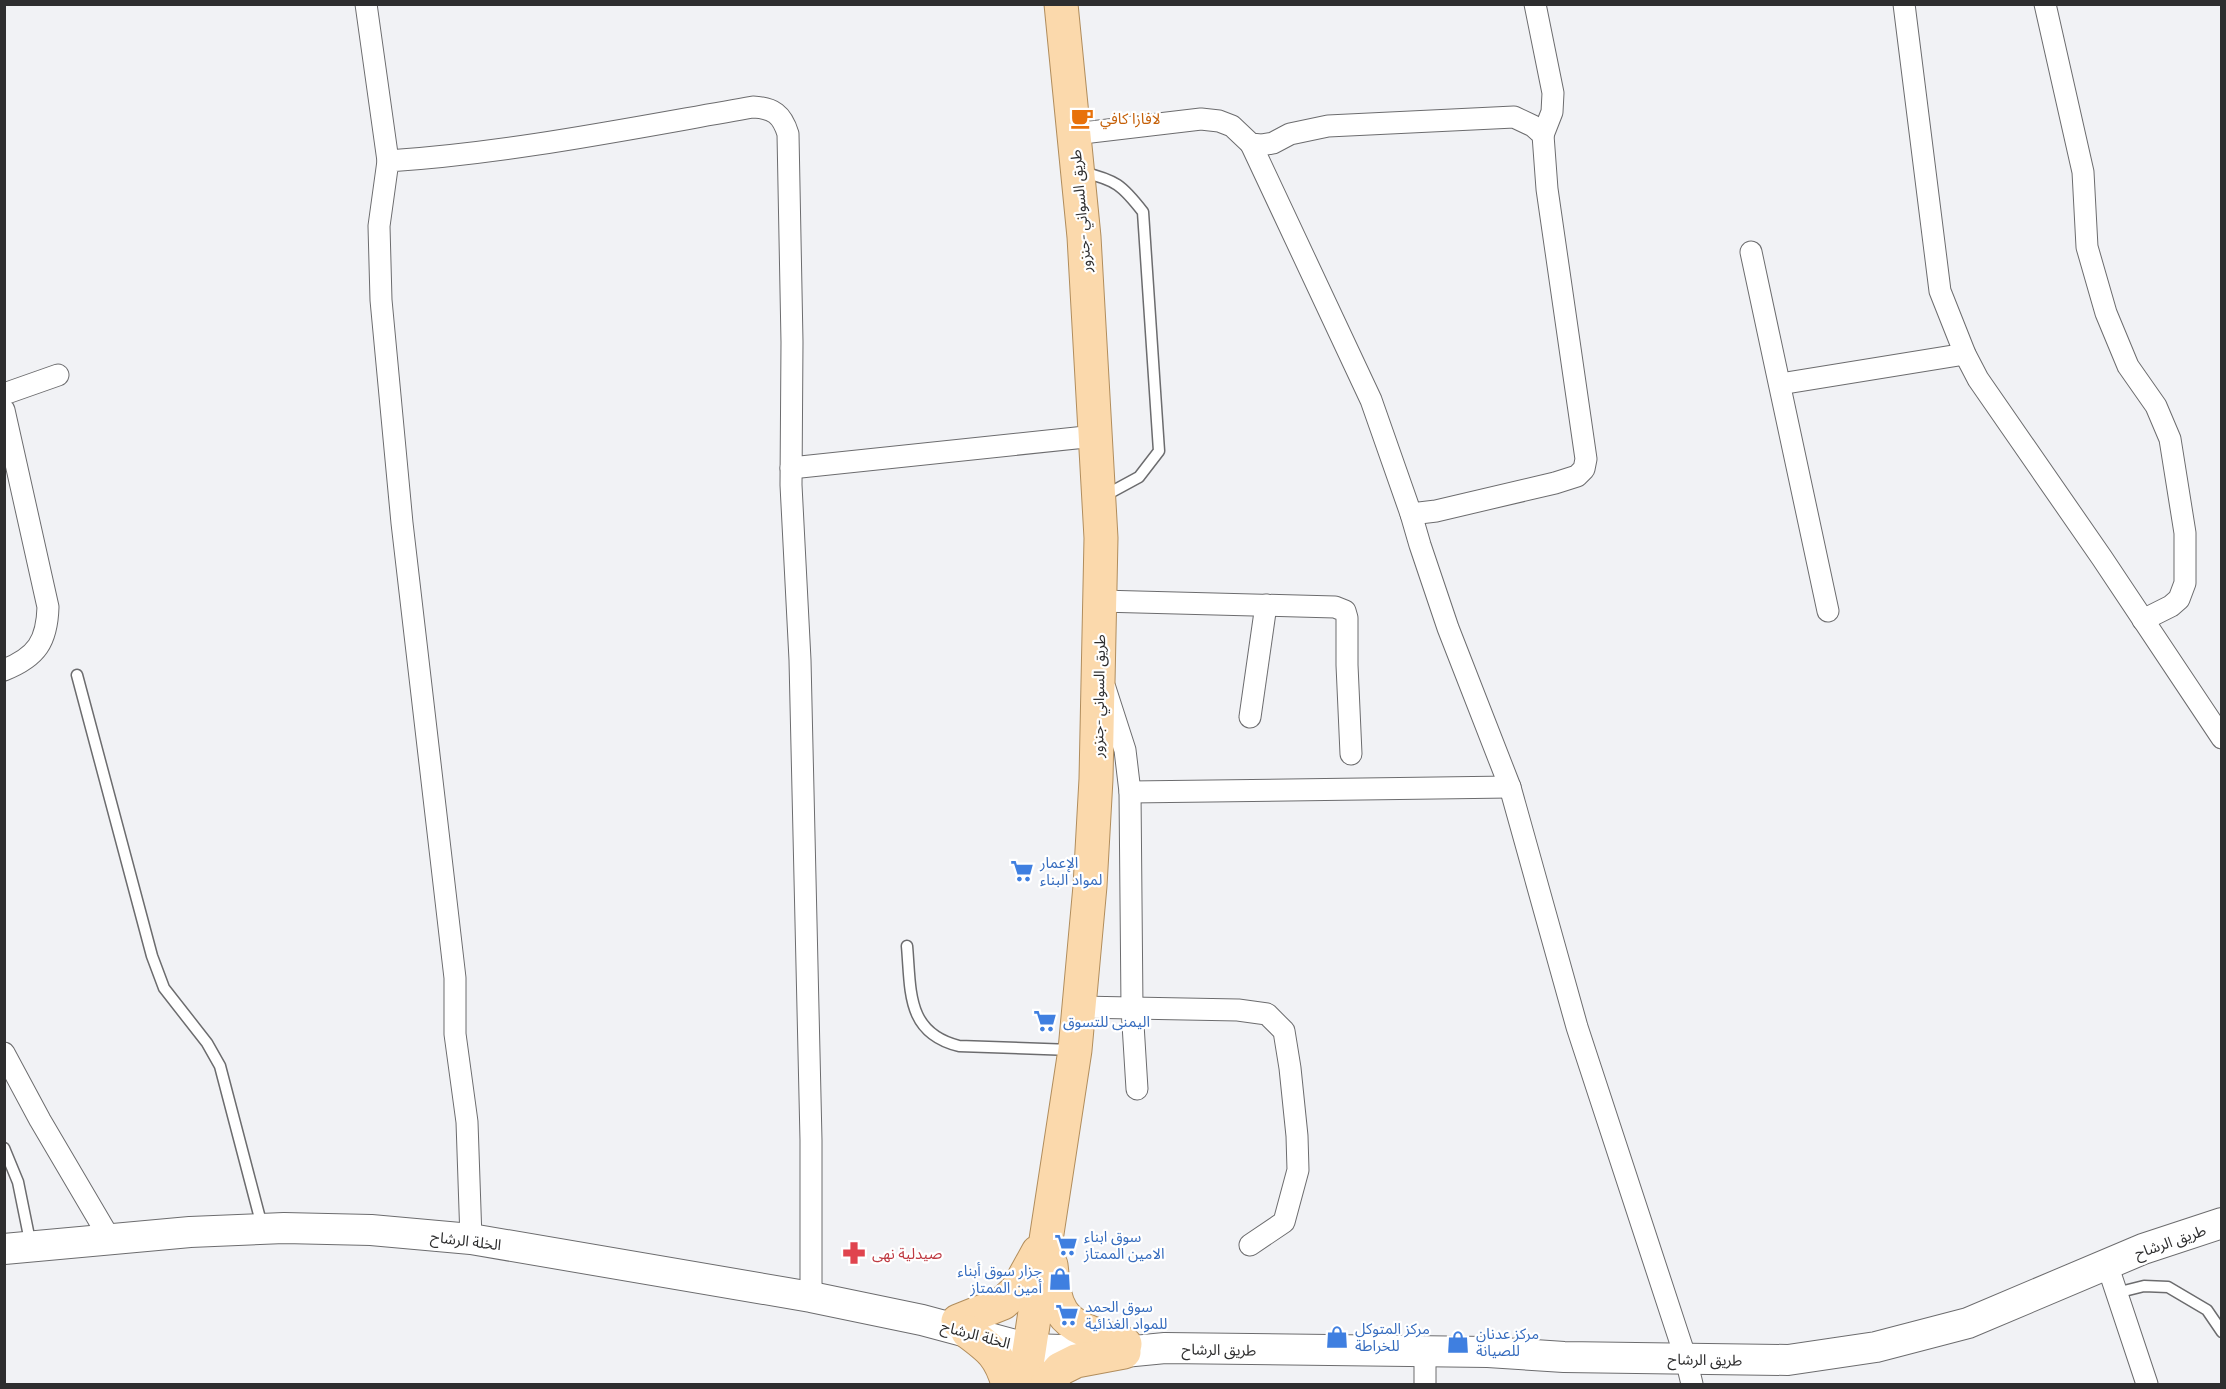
<svg xmlns="http://www.w3.org/2000/svg" width="2226" height="1389" font-family="'PT Serif','Noto Sans Arabic',serif">
  <style>
    .lines { fill: none; stroke-linecap: round; stroke-linejoin: round }
    .lane-casing { stroke: #6c6c6e; stroke-width: 13 }
    .street-casing { stroke: #6c6c6e; stroke-width: 23 }
    .secondary-casing { stroke: #6c6c6e; stroke-width: 32 }
    .primary-casing { stroke: #b18d5c; stroke-width: 35 }
    .lane { stroke: #fff; stroke-width: 10 }
    .street { stroke: #fff; stroke-width: 21 }
    .secondary { stroke: #fff; stroke-width: 30 }
    .primary { stroke: #fbd9ac; stroke-width: 33 }
    .labels { text-anchor: middle; dominant-baseline: central; stroke-width: 4.5; stroke-linejoin: round; paint-order: stroke }
    .food-label { font-size: 15px; fill: #c56008; stroke: #fff; text-anchor: start }
    .street-label { font-size: 15px; fill: #2e2e2f; stroke: #fff }
    .shop-label { font-size: 15px; fill: #366cbe; stroke: #fff; text-anchor: start }
    .health-label { font-size: 15px; fill: #be3a42; stroke: #fff; text-anchor: start }
  </style>
  <rect width="100%" height="100%" fill="#f1f2f5"/>
  <g class="lines">
    <g class="lane-casing">
      <g id="lane">
        <path d="M1082,172c34,8 40,13 61,40l16,239 -20,26 -35,19"/>
        <polyline points="77,675 152,956 164,988 207,1043 220,1066 262,1226"/>
        <path d="M907,946c4,45 -1,87 52,100l113,4"/>
        <polyline points="4,1148 18,1182 31,1246"/>
        <polyline points="2116,1293 2144,1286 2168,1287 2207,1310 2222,1332"/>
      </g>
    </g>
    <g class="street-casing">
      <g id="street">
        <polyline points="366,4 388,161"/>
        <polyline points="1535,4 1553,93 1552,112 1543,135"/>
        <polyline points="1904,4 1940,291 1965,354 1978,379 2102,558 2222,738"/>
        <polyline points="2045,4 2083,172 2087,247 2106,313 2128,366 2156,406 2170,439 2185,533 2185,583 2179,599 2171,606 2143,620"/>
        <polyline points="1074,134 1201,119 1219,121 1232,126 1251,144 1261,145 1273,143 1290,134 1328,126 1514,117 1533,126 1543,135 1547,189 1586,459 1584,469 1577,476 1555,483 1436,511 1411,514"/>
        <polyline points="1251,144 1371,400 1411,514 1420,545 1448,628 1510,787 1577,1027 1686,1359 1692,1384"/>
        <polyline points="1751,252 1828,611"/>
        <polyline points="1780,384 1965,354"/>
        <polyline points="4,394 58,375"/>
        <path d="M4,410l44,197c-1,34 -11,50 -44,63"/>
        <polyline points="791,468 1095,436"/>
        <polyline points="1100,601 1335,607 1345,611 1347,618 1347,665 1351,754"/>
        <polyline points="1105,688 1125,750 1130,792 1510,787"/>
        <polyline points="1250,717 1266,605"/>
        <polyline points="1130,792 1132,1008 1137,1089"/>
        <polyline points="1079,1007 1238,1010 1267,1014 1284,1031 1290,1068 1297,1136 1298,1170 1284,1222 1250,1245"/>
        <polyline points="4,1053 40,1120 110,1239"/>
        <path d="M471,1239l-4,-117 -12,-88v-56l-53,-455 -21,-223 -2,-74 9,-65c122,-8 244,-33 365,-54 20,1 29,7 35,27l4,208 -1,143 9,175 11,480v157"/>
        <polyline points="2107,1264 2147,1384"/>
        <polyline points="1425,1351 1425,1384"/>
      </g>
    </g>
    <g class="secondary-casing">
      <polyline id="secondary" points="4,1249 190,1232 284,1228 371,1230 471,1239 811,1297 922,1320 1030,1349 1124,1352 1165,1348 1488,1352 1564,1357 1788,1360 1876,1347 1968,1323 2143,1249 2222,1223"/>
    </g>
    <g class="primary-casing">
      <g id="primary">
        <path d="M1051,1265c2,15 2,33 11,47 12,19 43,25 63,32"/>
        <polyline points="958,1321 1003,1303 1017,1290 1038,1252"/>
        <path d="M968,1332c23,17 32,24 40,52"/>
        <polyline points="1024,1384 1075,1050 1090,886 1096,779 1101,538 1084,237 1061,4"/>
        <polyline points="1047,1384 1060,1369 1076,1361 1124,1352"/>
      </g>
    </g>
    <use href="#lane" class="lane"/>
    <use href="#street" class="street"/>
    <use href="#secondary" class="secondary"/>
    <use href="#primary" class="primary"/>
  </g>
  <defs>
    <g id="cafe-bare" transform="scale(1.8)"><path d="M-5.5-4.5H6V0H3Q3 3.5 0 3.5H-2.5Q-5.5 3.5-5.5 0ZM3-3.2v2h1.7v-2ZM-6 4.5H4V6H-6Z" fill="#e8710a" stroke="#fff" stroke-width="2.5" paint-order="stroke"/></g>
    <g id="supermarket-bare" transform="scale(1.8)"><path d="M-6-5.5h2.5l.6 2H6L4.5 2H-2.5L-4.4-4H-6ZM-1.5 3.2a1.3 1.3 0 1 0 .1 0ZM3 3.2a1.3 1.3 0 1 0 .1 0Z" fill="#3f7fe0" stroke="#fff" stroke-width="2.5" paint-order="stroke"/></g>
    <g id="pharmacy-bare" transform="scale(1.8)"><path d="M-2-6h4v4h4v4h-4v4h-4v-4h-4v-4h4Z" fill="#e0444e" stroke="#fff" stroke-width="2.5" paint-order="stroke"/></g>
    <g id="shop-bare" transform="scale(1.8)"><path d="M-5-2.5h2.3a2.7 3.5 0 0 1 5.4 0H5L5.5 6h-11ZM-1.5-2.5h3a1.5 2.3 0 0 0-3 0Z" fill="#3f7fe0" stroke="#fff" stroke-width="2.5" paint-order="stroke"/></g>
  </defs>
  <g fill-rule="evenodd">
    <use href="#cafe-bare" x="1082" y="118"/>
    <use href="#supermarket-bare" x="1022" y="871"/>
    <use href="#supermarket-bare" x="1045" y="1021"/>
    <use href="#supermarket-bare" x="1066" y="1245"/>
    <use href="#pharmacy-bare" x="854" y="1253"/>
    <use href="#shop-bare" x="1060" y="1279"/>
    <use href="#supermarket-bare" x="1067" y="1315"/>
    <use href="#shop-bare" x="1337" y="1337"/>
    <use href="#shop-bare" x="1458" y="1342"/>
  </g>
  <g class="labels">
    <g class="food-label">
      <text x="1100" y="118">لافازا كافي</text>
    </g>
    <g class="street-label">
      <text transform="translate(1080 211) rotate(-95)">طريق السواني -جنزور</text>
      <text transform="translate(1098 696) rotate(-89)">طريق السواني -جنزور</text>
      <text transform="translate(466 1240) rotate(7)">الخلة الرشاح</text>
      <text transform="translate(2170 1241) rotate(-19)">طريق الرشاح</text>
      <text transform="translate(976 1334) rotate(15)">الخلة الرشاح</text>
      <text transform="translate(1219 1349) rotate(1)">طريق الرشاح</text>
      <text transform="translate(1705 1359) rotate(1)">طريق الرشاح</text>
    </g>
    <g class="shop-label">
      <text x="1040" y="862">الإعمار<tspan x="1040" dy="17">لمواد البناء</tspan></text>
      <text x="1063" y="1021">اليمنى للتسوق</text>
      <text x="1084" y="1236">سوق ابناء<tspan x="1084" dy="17">الامين الممتاز</tspan></text>
      <text x="1042" y="1270" text-anchor="end">جزار سوق أبناء<tspan x="1042" dy="17">أمين الممتاز</tspan></text>
      <text x="1085" y="1306">سوق الحمد<tspan x="1085" dy="17">للمواد الغذائية</tspan></text>
      <text x="1355" y="1328">مركز المتوكل<tspan x="1355" dy="17">للخراطة</tspan></text>
      <text x="1476" y="1333">مركز عدنان<tspan x="1476" dy="17">للصيانة</tspan></text>
    </g>
    <g class="health-label">
      <text x="872" y="1253">صيدلية نهى</text>
    </g>
  </g>
  <rect width="2226" height="1389" fill="none" stroke="#2e2e2f" stroke-width="12"/>
</svg>
